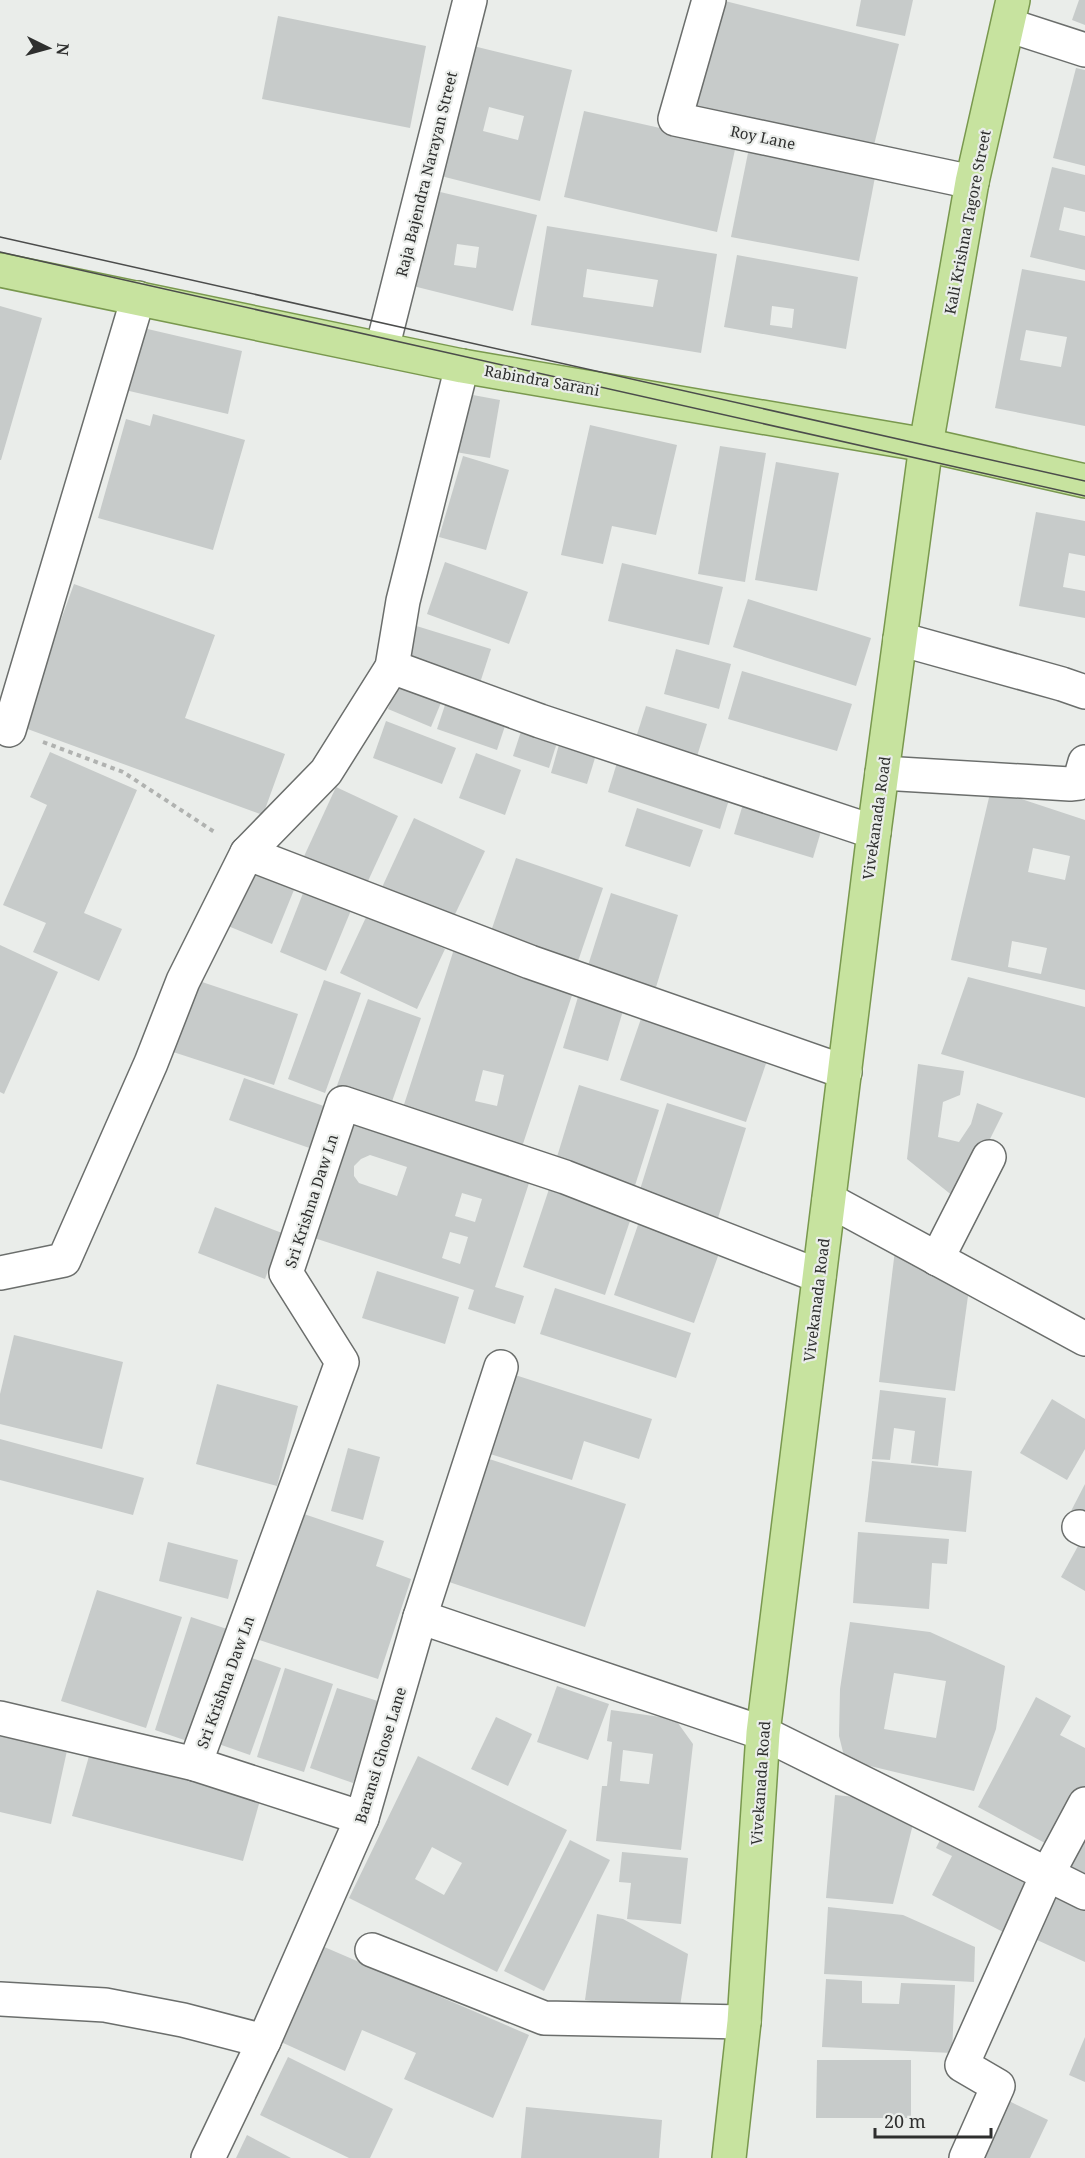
<svg xmlns="http://www.w3.org/2000/svg" width="1085" height="2158" font-family="'Noto Serif',serif">
  <style>
    .building { fill: #c7cbca; fill-rule: evenodd }
    .lines { fill: none; stroke-linecap: round; stroke-linejoin: round }
    .minor-casing { stroke: #6b6e6c; stroke-width: 36 }
    .major-casing { stroke: #79984e; stroke-width: 36 }
    .path { stroke: #b0b2b0; stroke-width: 4; stroke-dasharray: 4.5 4.5; stroke-linecap: butt }
    .minor { stroke: #fff; stroke-width: 33 }
    .major { stroke: #c7e39f; stroke-width: 33 }
    .tram { stroke: #4b4c4b; stroke-width: 1.5 }
    .labels { text-anchor: middle; dominant-baseline: central; stroke-width: 4.5; stroke-linejoin: round; paint-order: stroke }
    .street-label { font-size: 15px; fill: #2e2f2e; stroke: #eaedea }
  </style>
  <rect width="100%" height="100%" fill="#eaedea"/>
  <g class="building">
    <polygon points="721,0 899,44 872,153 689,108"/>
    <polygon points="861,0 913,0 905,36 856,26"/>
    <polygon points="1079,0 1085,0 1085,25 1072,20"/>
    <polygon points="278,16 426,46 410,128 262,99"/>
    <path d="M465,44l107,26 -32,131 -107,-27zM489,107l35,9 -6,24 -35,-9z"/>
    <polygon points="1076,68 1085,70 1085,166 1053,158"/>
    <polygon points="584,111 736,145 717,232 564,197"/>
    <polygon points="749,148 876,172 859,261 731,237"/>
    <polygon points="1052,167 1085,175 1085,212 1064,207 1059,230 1085,236 1085,270 1030,257"/>
    <path d="M436,191l101,24 -24,96 -100,-25zM457,244l22,3 -3,21 -22,-3z"/>
    <path d="M547,226l170,28 -16,99 -170,-28zM587,269l71,11 -5,27 -70,-10z"/>
    <path d="M737,255l121,22 -12,72 -122,-22zM772,306l22,3 -2,19 -22,-3z"/>
    <path d="M1022,269l63,12v145l-90,-18zM1026,330l41,7 -6,30 -41,-7z"/>
    <polygon points="0,306 42,318 1,460 0,460"/>
    <polygon points="139,327 242,351 228,414 125,390"/>
    <polygon points="462,393 500,400 490,458 450,451"/>
    <polygon points="153,414 245,440 213,550 98,518 126,419 150,426"/>
    <polygon points="590,425 677,445 656,535 612,526 603,564 561,555"/>
    <polygon points="720,446 766,453 745,582 698,574"/>
    <polygon points="463,456 509,470 486,550 439,537"/>
    <polygon points="776,462 839,473 817,591 755,580"/>
    <polygon points="1036,512 1085,521 1085,556 1069,553 1063,587 1085,591 1085,618 1019,606"/>
    <polygon points="445,562 528,592 509,644 427,614"/>
    <polygon points="622,563 723,587 709,645 608,621"/>
    <polygon points="74,584 215,635 185,718 285,754 263,815 22,727"/>
    <polygon points="748,599 871,638 856,686 733,647"/>
    <polygon points="410,624 491,649 479,686 399,660"/>
    <polygon points="676,649 731,664 719,709 664,694"/>
    <polygon points="742,671 852,704 837,751 728,719"/>
    <polygon points="401,675 445,693 431,727 388,709"/>
    <polygon points="449,693 509,714 497,750 437,729"/>
    <polygon points="646,706 707,724 694,766 633,747"/>
    <polygon points="386,721 456,748 442,784 373,758"/>
    <polygon points="524,722 560,733 549,768 513,756"/>
    <polygon points="562,734 599,745 587,784 551,773"/>
    <polygon points="50,752 137,790 84,913 122,929 99,981 33,952 46,923 3,905 47,805 30,797"/>
    <polygon points="476,753 521,770 505,815 459,798"/>
    <polygon points="620,753 732,790 720,829 608,792"/>
    <polygon points="336,787 398,816 362,894 300,865"/>
    <path d="M991,789l94,31v170l-134,-30zM1033,848l37,8 -5,24 -37,-8zM1012,941l35,7 -6,26 -33,-7z"/>
    <polygon points="746,794 825,818 813,858 734,834"/>
    <polygon points="637,808 703,830 690,867 625,846"/>
    <polygon points="414,818 485,851 448,929 378,896"/>
    <polygon points="516,858 603,888 574,973 487,943"/>
    <polygon points="254,863 298,880 272,944 228,926"/>
    <polygon points="307,883 354,903 326,971 280,952"/>
    <polygon points="611,893 678,915 653,997 585,975"/>
    <polygon points="368,913 445,949 417,1009 340,973"/>
    <polygon points="0,945 58,972 4,1094 0,1092"/>
    <path d="M455,946l120,40 -55,167 -119,-39zM483,1070l21,5 -7,31 -22,-5z"/>
    <polygon points="968,977 1085,1007 1085,1098 941,1054"/>
    <polygon points="190,978 298,1014 274,1085 167,1050"/>
    <polygon points="324,980 361,993 325,1093 288,1079"/>
    <polygon points="580,990 625,1004 608,1061 563,1048"/>
    <polygon points="368,999 421,1018 388,1113 334,1094"/>
    <polygon points="645,1007 771,1049 746,1122 620,1080"/>
    <polygon points="918,1064 964,1071 960,1095 943,1102 938,1137 959,1142 971,1124 977,1103 1003,1113 959,1201 907,1159"/>
    <polygon points="244,1078 335,1110 321,1152 229,1120"/>
    <polygon points="579,1085 659,1110 632,1195 553,1170"/>
    <polygon points="667,1103 746,1128 717,1221 638,1196"/>
    <path d="M344,1116l187,61 -36,110 29,9 -9,28 -47,-15 6,-19 -169,-55zM370,1155l37,12 -10,29 -38,-13 -5,-7v-10l7,-7zM462,1193l20,6 -7,23 -20,-6zM450,1232l18,5 -8,27 -18,-6z"/>
    <polygon points="551,1183 633,1212 605,1295 523,1267"/>
    <polygon points="215,1207 282,1233 265,1279 198,1253"/>
    <polygon points="641,1216 722,1245 694,1323 614,1295"/>
    <polygon points="895,1250 968,1296 955,1391 879,1382"/>
    <polygon points="377,1271 459,1297 445,1344 362,1318"/>
    <polygon points="555,1288 691,1333 676,1378 540,1334"/>
    <polygon points="14,1335 123,1362 102,1449 0,1424 0,1394"/>
    <polygon points="512,1374 652,1419 639,1459 584,1441 572,1480 487,1453"/>
    <polygon points="217,1384 298,1406 277,1486 196,1464"/>
    <polygon points="880,1390 946,1398 938,1466 911,1463 915,1431 894,1428 890,1460 872,1459"/>
    <polygon points="1052,1399 1085,1419 1085,1449 1067,1480 1020,1453"/>
    <polygon points="0,1439 144,1478 133,1515 0,1480"/>
    <polygon points="348,1448 380,1457 363,1520 331,1511"/>
    <polygon points="480,1456 626,1504 585,1627 440,1579"/>
    <polygon points="872,1461 972,1471 966,1532 865,1522"/>
    <polygon points="1085,1484 1085,1521 1070,1513"/>
    <polygon points="295,1511 384,1541 376,1566 411,1579 378,1679 253,1638"/>
    <polygon points="858,1532 949,1539 947,1564 932,1563 929,1609 853,1603"/>
    <polygon points="1083,1537 1085,1538 1085,1591 1061,1577"/>
    <polygon points="168,1542 238,1560 228,1599 159,1581"/>
    <polygon points="97,1590 182,1617 146,1728 61,1701"/>
    <polygon points="191,1617 236,1632 199,1745 155,1730"/>
    <path d="M850,1622l80,10 75,34 -9,63 -22,62 -129,-31 -6,-24 1,-47zM894,1673l52,8 -10,57 -52,-9z"/>
    <polygon points="240,1654 281,1668 250,1755 210,1741"/>
    <polygon points="285,1668 333,1684 304,1772 257,1757"/>
    <polygon points="557,1686 609,1704 588,1760 537,1742"/>
    <polygon points="337,1688 381,1702 353,1783 310,1768"/>
    <polygon points="1036,1697 1071,1716 1060,1735 1085,1748 1085,1795 1056,1849 978,1807"/>
    <path d="M611,1710l64,9 18,25 -12,106 -85,-9 6,-55h5l5,-44 -5,-1zM623,1750l30,4 -4,30 -29,-3z"/>
    <polygon points="496,1717 532,1734 508,1786 471,1769"/>
    <polygon points="0,1730 68,1746 51,1824 0,1812"/>
    <polygon points="91,1749 262,1793 243,1861 72,1816"/>
    <path d="M418,1756l149,74 -70,142 -148,-74zM432,1847l30,16 -18,32 -29,-16z"/>
    <polygon points="835,1795 877,1799 915,1816 893,1904 826,1898"/>
    <polygon points="1085,1813 1085,1886 1053,1868"/>
    <polygon points="946,1828 1034,1873 1003,1932 932,1895 952,1856 936,1848"/>
    <polygon points="570,1840 610,1860 544,1991 504,1971"/>
    <polygon points="622,1852 688,1858 681,1924 627,1919 631,1883 619,1882"/>
    <polygon points="1044,1889 1085,1908 1085,1962 1024,1934"/>
    <polygon points="828,1907 903,1915 975,1947 974,1982 824,1974"/>
    <polygon points="597,1914 623,1919 688,1954 679,2013 585,2000"/>
    <polygon points="322,1946 529,2035 493,2118 404,2079 416,2053 362,2030 345,2071 281,2042"/>
    <polygon points="826,1979 862,1981 862,2003 899,2004 901,1983 955,1985 952,2053 822,2047"/>
    <polygon points="1085,2037 1085,2082 1069,2075"/>
    <polygon points="288,2057 393,2109 370,2158 349,2158 260,2115"/>
    <polygon points="817,2060 911,2060 911,2118 816,2118"/>
    <polygon points="1009,2101 1048,2120 1030,2158 980,2158"/>
    <polygon points="526,2107 662,2120 659,2158 521,2158"/>
    <polygon points="247,2135 291,2158 236,2158"/>
  </g>
  <g class="lines">
    <g class="minor-casing">
      <g id="minor">
        <polyline points="709,0 675,119 972,182"/>
        <polyline points="1008,25 1085,50"/>
        <polyline points="382,349 470,0"/>
        <polyline points="900,639 1062,684 1085,692"/>
        <polyline points="392,667 540,721 874,832"/>
        <polyline points="9,730 138,298"/>
        <polyline points="882,773 1070,784 1079,783 1085,762"/>
        <polyline points="247,853 530,962 845,1072"/>
        <polyline points="829,1200 1085,1339"/>
        <polyline points="937,1259 989,1157"/>
        <polyline points="0,1273 64,1260 151,1063 183,981 247,853 326,772 392,667 403,601 462,366"/>
        <polyline points="1079,1527 1085,1530"/>
        <polyline points="420,1617 501,1367"/>
        <polyline points="0,1718 195,1764 362,1818"/>
        <polyline points="195,1764 342,1362 286,1273 343,1103 565,1177 819,1276"/>
        <polyline points="372,1950 544,2018 744,2022"/>
        <polyline points="0,1999 105,2005 183,2020 264,2041 362,1818 420,1617 763,1733 1085,1893"/>
        <polyline points="208,2158 264,2041"/>
        <polyline points="966,2158 998,2086 962,2065 1047,1875 1085,1804"/>
      </g>
    </g>
    <g class="major-casing">
      <g id="major">
        <polyline points="0,270 462,366 926,445 1085,481"/>
        <polyline points="729,2158 744,2022 763,1733 874,832 926,445 972,182 1013,0"/>
      </g>
    </g>
    <polyline class="path" points="43,742 123,772 216,833"/>
    <use href="#minor" class="minor"/>
    <use href="#major" class="major"/>
    <g class="tram">
      <polyline points="0,237 1085,481"/>
      <polyline points="0,252 1085,496"/>
    </g>
  </g>
  <g class="labels">
    <g class="street-label">
      <text transform="translate(763 137) rotate(12)">Roy Lane</text>
      <text transform="translate(426 174) rotate(-76)">Raja Bajendra Narayan Street</text>
      <text transform="translate(967 222) rotate(-79)">Kali Krishna Tagore Street</text>
      <text transform="translate(542 380) rotate(10)">Rabindra Sarani</text>
      <text transform="translate(876 818) rotate(-82)">Vivekanada Road</text>
      <text transform="translate(311 1201) rotate(-72)">Sri Krishna Daw Ln</text>
      <text transform="translate(816 1300) rotate(-83)">Vivekanada Road</text>
      <text transform="translate(225 1682) rotate(-70)">Sri Krishna Daw Ln</text>
      <text transform="translate(380 1755) rotate(-73)">Baransi Ghose Lane</text>
      <text transform="translate(760 1783) rotate(-86)">Vivekanada Road</text>
    </g>
  </g>
  <g transform="translate(48 48) rotate(95)" stroke="#eaedea" stroke-width="4.5" paint-order="stroke">
  <path d="M0-4.5L10 22L0 15L-10 22Z" fill="#2e2f2e"/>
  <text y="-9" font-size="16" font-weight="bold" text-anchor="middle" fill="#2e2f2e">N</text>
  </g>
  <path d="M875 2128v9h116v-9" fill="none" stroke="#2e2f2e" stroke-width="3"/>
  <text x="884" y="2128" font-size="18" fill="#2e2f2e" stroke="#eaedea" stroke-width="4.5" paint-order="stroke">20 m</text>
</svg>
